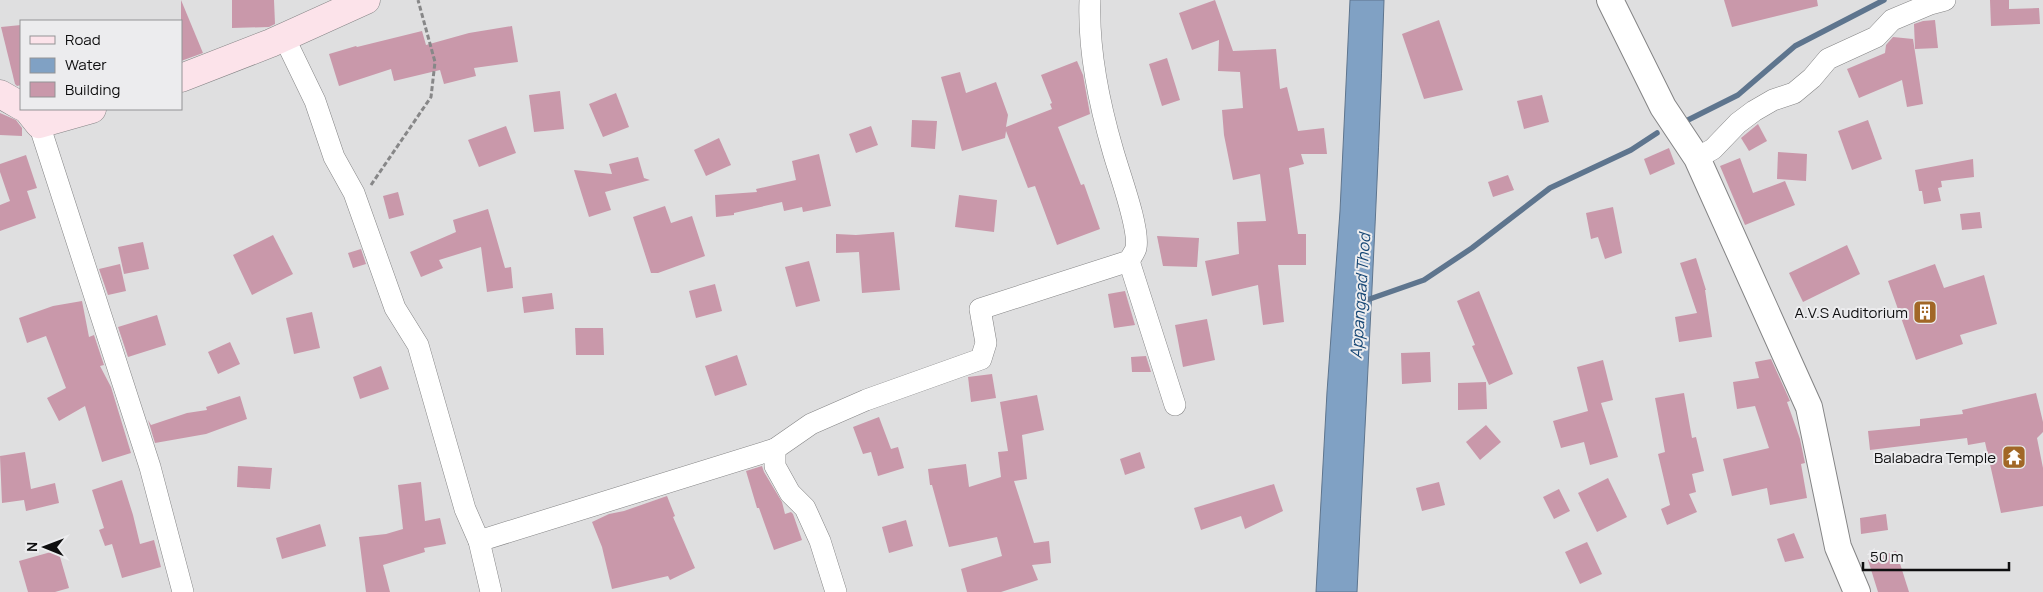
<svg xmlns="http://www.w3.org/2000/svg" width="2043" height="592" font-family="Manrope,sans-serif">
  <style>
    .water { fill: #80a1c4; stroke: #5e758e }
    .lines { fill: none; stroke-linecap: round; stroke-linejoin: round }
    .stream { stroke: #5e758e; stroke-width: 5.5 }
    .building { fill: #c998aa }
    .minor-casing { stroke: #848485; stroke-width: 22 }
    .tertiary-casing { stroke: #848485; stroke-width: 28 }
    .secondary-casing { stroke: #848485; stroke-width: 29 }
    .path { stroke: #878788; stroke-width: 3; stroke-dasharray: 5 2.5; stroke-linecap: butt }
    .minor { stroke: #fff; stroke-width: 21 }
    .tertiary { stroke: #fff; stroke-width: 26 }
    .secondary { stroke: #fce3ea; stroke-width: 28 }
    .labels { text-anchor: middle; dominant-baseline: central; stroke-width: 4; stroke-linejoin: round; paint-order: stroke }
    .poi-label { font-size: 15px; fill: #0e0e0f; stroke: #ececee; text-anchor: end }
    .water-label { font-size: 16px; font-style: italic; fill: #164775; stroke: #ececee }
  </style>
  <rect width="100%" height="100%" fill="#dfdfe0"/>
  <path class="water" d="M1350,0h34c-6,197 -18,395 -27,592h-41l11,-200 13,-181z"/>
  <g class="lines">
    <g class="stream">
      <polyline points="1682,123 1738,95 1795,46 1884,0"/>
      <polyline points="1364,301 1424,280 1472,248 1550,188 1631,150 1657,133"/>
    </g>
  </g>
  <g class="building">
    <polygon points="181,0 203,53 181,61"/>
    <polygon points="232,0 274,0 275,24 269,27 232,28"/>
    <polygon points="1215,0 1233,51 1276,49 1280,89 1287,87 1298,131 1324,128 1327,154 1301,154 1304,164 1289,168 1298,234 1306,234 1306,265 1278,265 1284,322 1263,325 1258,285 1212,296 1205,261 1239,254 1237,222 1266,221 1260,174 1233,180 1224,135 1222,110 1243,108 1240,72 1218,71 1219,40 1192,50 1179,13"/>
    <polygon points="1724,0 1817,0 1818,6 1732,27"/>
    <polygon points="1990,0 2009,0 2009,9 2039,8 2040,24 1991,26"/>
    <polygon points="1439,20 1463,90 1424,99 1402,34"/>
    <polygon points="1935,20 1938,48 1915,49 1914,24 1923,21"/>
    <polygon points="21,25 21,85 17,86 15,84 1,27"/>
    <polygon points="512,26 518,62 474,68 476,76 444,84 440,70 394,81 391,69 339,86 329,54 356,46 357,47 422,31 426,45 469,33"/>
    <polygon points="1893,37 1913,39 1923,104 1907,107 1902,80 1859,98 1847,69 1885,53 1886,45"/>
    <polygon points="1167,58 1180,100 1162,106 1149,64"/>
    <polygon points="1077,61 1083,75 1090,114 1058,127 1081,185 1084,184 1100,229 1057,245 1035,186 1028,188 1006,131 1005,138 962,151 941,77 960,72 966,93 996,82 1008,115 1006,127 1052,109 1050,104 1052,103 1041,75"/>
    <polygon points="560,91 564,129 534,132 529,95"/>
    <polygon points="616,93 629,127 603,137 589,104"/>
    <polygon points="1542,95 1549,122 1524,129 1517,101"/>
    <polygon points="0,113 16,120 22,128 22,136 0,135"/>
    <polygon points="912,120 937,121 935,149 911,147"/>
    <polygon points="1868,120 1882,159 1852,170 1838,131"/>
    <polygon points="1758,124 1767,141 1749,151 1741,138"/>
    <polygon points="506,126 516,153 479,167 468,140"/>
    <polygon points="871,126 878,145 856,153 849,134"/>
    <polygon points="719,138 731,165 706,176 694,150"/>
    <polygon points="1669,148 1675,164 1650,175 1644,159"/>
    <polygon points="1778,152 1807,154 1806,181 1777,179"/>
    <polygon points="819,154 831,206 803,212 802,207 784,211 782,202 734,213 734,215 716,217 715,195 757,192 756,189 796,180 792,161"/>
    <polygon points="26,155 37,188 27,191 36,218 0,231 0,205 10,201 0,172 0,164"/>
    <polygon points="638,157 644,178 650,180 605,192 611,210 589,217 574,170 612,174 609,164"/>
    <polygon points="1740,158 1753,193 1785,181 1795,205 1745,225 1720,166"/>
    <polygon points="1973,159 1974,177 1941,181 1942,187 1938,188 1941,201 1924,204 1922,191 1919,191 1915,170"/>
    <polygon points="1508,175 1514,190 1493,197 1488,182"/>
    <polygon points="398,192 404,215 389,219 383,196"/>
    <polygon points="959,195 997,200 994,232 955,227"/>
    <polygon points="665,206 671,223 692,216 705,256 658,273 651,273 633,217"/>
    <polygon points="1613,207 1622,253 1605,259 1598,237 1591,239 1586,213"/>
    <polygon points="488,209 505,268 511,267 513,288 487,292 481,247 439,260 443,268 421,277 410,252 456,232 453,220"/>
    <polygon points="1980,212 1982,228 1962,230 1960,214"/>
    <polygon points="894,232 900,290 862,293 859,252 836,253 836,234 856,235"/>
    <polygon points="273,235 293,274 252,295 233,255"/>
    <polygon points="1157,236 1199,238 1197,267 1163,266"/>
    <polygon points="143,242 149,269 124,274 118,247"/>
    <polygon points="1847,245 1860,274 1803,302 1789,273"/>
    <polygon points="361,249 366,264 353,268 348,253"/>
    <polygon points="1696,258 1706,290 1705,290 1712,337 1679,342 1675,317 1697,313 1680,263"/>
    <polygon points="809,261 820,301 796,307 785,267"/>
    <polygon points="120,264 126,291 108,295 99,269"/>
    <polygon points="1935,264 1944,288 1984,275 1997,324 1960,335 1963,344 1916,360 1888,281"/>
    <polygon points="715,284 722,311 696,318 689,291"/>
    <polygon points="1125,291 1135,325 1114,328 1108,294"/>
    <polygon points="1479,291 1513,374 1489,385 1472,346 1475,345 1457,301"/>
    <polygon points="552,293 554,309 524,313 522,297"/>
    <polygon points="82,301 89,337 94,335 104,365 100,366 111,387 131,453 102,462 85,406 59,421 47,398 66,388 46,336 27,343 19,318 53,306"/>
    <polygon points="312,312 320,348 294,354 286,318"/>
    <polygon points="157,315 166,345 128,357 118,327"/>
    <polygon points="1207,319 1215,360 1183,367 1175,325"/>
    <polygon points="575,328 603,328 604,355 576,355"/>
    <polygon points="230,342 240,364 218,374 208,352"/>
    <polygon points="1430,352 1431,382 1402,384 1401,353"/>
    <polygon points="737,355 747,385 715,396 705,366"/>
    <polygon points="1146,356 1151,372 1132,372 1131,357"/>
    <polygon points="1771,359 1790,401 1787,402 1800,439 1805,463 1801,464 1807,498 1770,505 1767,488 1732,496 1723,459 1769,448 1755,406 1737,409 1733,382 1759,378 1755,362"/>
    <polygon points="1603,360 1613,400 1601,403 1618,457 1590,465 1584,442 1561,448 1553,421 1588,411 1577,367"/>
    <polygon points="381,366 389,389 360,399 353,377"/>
    <polygon points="992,374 996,398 971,402 968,377"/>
    <polygon points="1486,382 1487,409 1458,410 1458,383"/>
    <polygon points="1684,393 1692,438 1696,437 1704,471 1692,474 1696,492 1689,494 1697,512 1667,525 1661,509 1670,505 1658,454 1665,452 1655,398"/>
    <polygon points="2036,393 2043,422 2043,432 2037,438 2043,468 2043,506 2001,513 1985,442 1968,445 1967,438 1870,450 1868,431 1920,426 1920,419 1963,414 1962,410"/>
    <polygon points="1037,395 1044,430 1022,435 1027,479 1014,481 1034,543 1049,541 1051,563 1032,565 1038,580 1001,592 967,592 961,569 1002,556 997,537 949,547 932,485 930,485 928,469 966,464 969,487 1001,477 998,452 1008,451 1000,402"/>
    <polygon points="240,396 247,419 206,434 155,443 148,420 151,425 187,413 207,410 206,407"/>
    <polygon points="879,417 891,449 898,447 904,468 878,476 871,452 863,454 853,427"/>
    <polygon points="1486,425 1501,442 1480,460 1466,442"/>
    <polygon points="25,452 31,489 55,483 59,503 26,511 24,500 2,503 0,456"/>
    <polygon points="1140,452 1145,468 1125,475 1120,459"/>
    <polygon points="238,466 272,468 270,489 237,487"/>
    <polygon points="762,466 764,472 782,502 785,514 791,512 793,514 802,540 774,550 759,508 757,508 746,471"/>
    <polygon points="1608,478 1627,517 1597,532 1578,493"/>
    <polygon points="122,480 133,515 140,544 154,540 161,567 122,578 112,544 105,546 99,530 104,528 92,490"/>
    <polygon points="421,482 425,521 440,518 446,544 424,548 425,552 383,565 390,592 366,592 359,537 386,534 403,529 398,485"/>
    <polygon points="1439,482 1445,505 1422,511 1416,488"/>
    <polygon points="1274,484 1283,511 1245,529 1241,516 1201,530 1194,508"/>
    <polygon points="1559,489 1570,511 1554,519 1543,497"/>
    <polygon points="667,496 675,516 673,517 695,568 670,580 668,576 612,589 602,547 592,522 609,514 624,511"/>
    <polygon points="1886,514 1888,530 1861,534 1860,518"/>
    <polygon points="906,520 913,546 889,553 882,527"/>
    <polygon points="320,524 326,546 282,559 276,538"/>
    <polygon points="1794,533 1804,558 1785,562 1777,539"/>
    <polygon points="1587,542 1602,574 1580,584 1565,552"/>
    <polygon points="58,550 69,588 55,592 28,592 19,561"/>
    <polygon points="1896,551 1909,592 1878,592 1868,560"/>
  </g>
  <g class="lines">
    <g class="minor-casing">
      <g id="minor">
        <polyline points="284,37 315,101 334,157 354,193 395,308 418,345 465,509 479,541 491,592"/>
        <polyline points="39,124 150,467 183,592"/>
        <polyline points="1697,158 1713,149 1738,123 1754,111 1773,100 1794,93 1812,78 1828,59 1876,37 1892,20 1930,4 1945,0"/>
        <polyline points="1129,261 1175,405"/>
        <polyline points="479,541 775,449"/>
        <path d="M836,592l-16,-51 -15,-33 -15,-15 -15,-27v-17l36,-25 55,-24 115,-41 5,-16 -6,-34 149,-48c2,-4 6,-9 7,-13 4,-20 -17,-75 -23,-97 -14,-48 -25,-101 -23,-151"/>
      </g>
    </g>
    <g class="tertiary-casing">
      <polyline id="tertiary" points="1610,0 1663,107 1697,158 1809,407 1838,547 1857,592"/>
    </g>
    <g class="secondary-casing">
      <g id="secondary">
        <polyline points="181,78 271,43 366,0"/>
        <polyline points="0,94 21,106"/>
        <polyline points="27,109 39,124 92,109"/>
      </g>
    </g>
    <polyline class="path" points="371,185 431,97 435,62 418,0"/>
    <use href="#minor" class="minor"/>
    <use href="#tertiary" class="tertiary"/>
    <use href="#secondary" class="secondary"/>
  </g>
  <defs>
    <g id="building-square" transform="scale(1.25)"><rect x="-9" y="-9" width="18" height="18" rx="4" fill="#a16726" stroke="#ececee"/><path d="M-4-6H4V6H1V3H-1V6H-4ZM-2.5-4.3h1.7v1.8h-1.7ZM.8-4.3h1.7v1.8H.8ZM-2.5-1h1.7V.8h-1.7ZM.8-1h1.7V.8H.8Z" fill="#fff"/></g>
    <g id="temple-square" transform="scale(1.25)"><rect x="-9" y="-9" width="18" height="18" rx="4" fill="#a16726" stroke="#ececee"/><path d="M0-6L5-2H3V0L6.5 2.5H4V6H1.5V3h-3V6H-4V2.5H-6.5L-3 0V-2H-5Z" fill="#fff"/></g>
  </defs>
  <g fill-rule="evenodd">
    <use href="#building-square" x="1925" y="312"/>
    <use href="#temple-square" x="2014" y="457"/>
  </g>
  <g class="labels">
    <g class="poi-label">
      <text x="1908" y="312">A.V.S Auditorium</text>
      <text x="1996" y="457">Balabadra Temple</text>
    </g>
    <g class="water-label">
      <text transform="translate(1360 296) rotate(-86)">Appangaad Thod</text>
    </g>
  </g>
  <rect x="20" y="20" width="162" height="90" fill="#ececee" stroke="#939395"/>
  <rect x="30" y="36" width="25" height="8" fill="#fce3ea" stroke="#939395"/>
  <text x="65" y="45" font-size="15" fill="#0e0e0f">Road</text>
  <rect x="30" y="58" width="25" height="15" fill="#80a1c4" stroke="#939395"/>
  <text x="65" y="70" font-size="15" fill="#0e0e0f">Water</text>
  <rect x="30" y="82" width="25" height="15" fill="#c998aa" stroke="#939395"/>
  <text x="65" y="95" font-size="15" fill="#0e0e0f">Building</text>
  <g transform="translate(45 547) rotate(271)" stroke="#ececee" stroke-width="4" paint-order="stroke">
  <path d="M0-4L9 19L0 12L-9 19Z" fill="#0e0e0f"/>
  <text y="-8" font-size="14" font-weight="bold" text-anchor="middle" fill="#0e0e0f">N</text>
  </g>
  <path d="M1863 562v8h146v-8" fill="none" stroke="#0e0e0f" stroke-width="2.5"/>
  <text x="1870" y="562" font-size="15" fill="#0e0e0f" stroke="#ececee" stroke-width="4" paint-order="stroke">50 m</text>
</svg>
